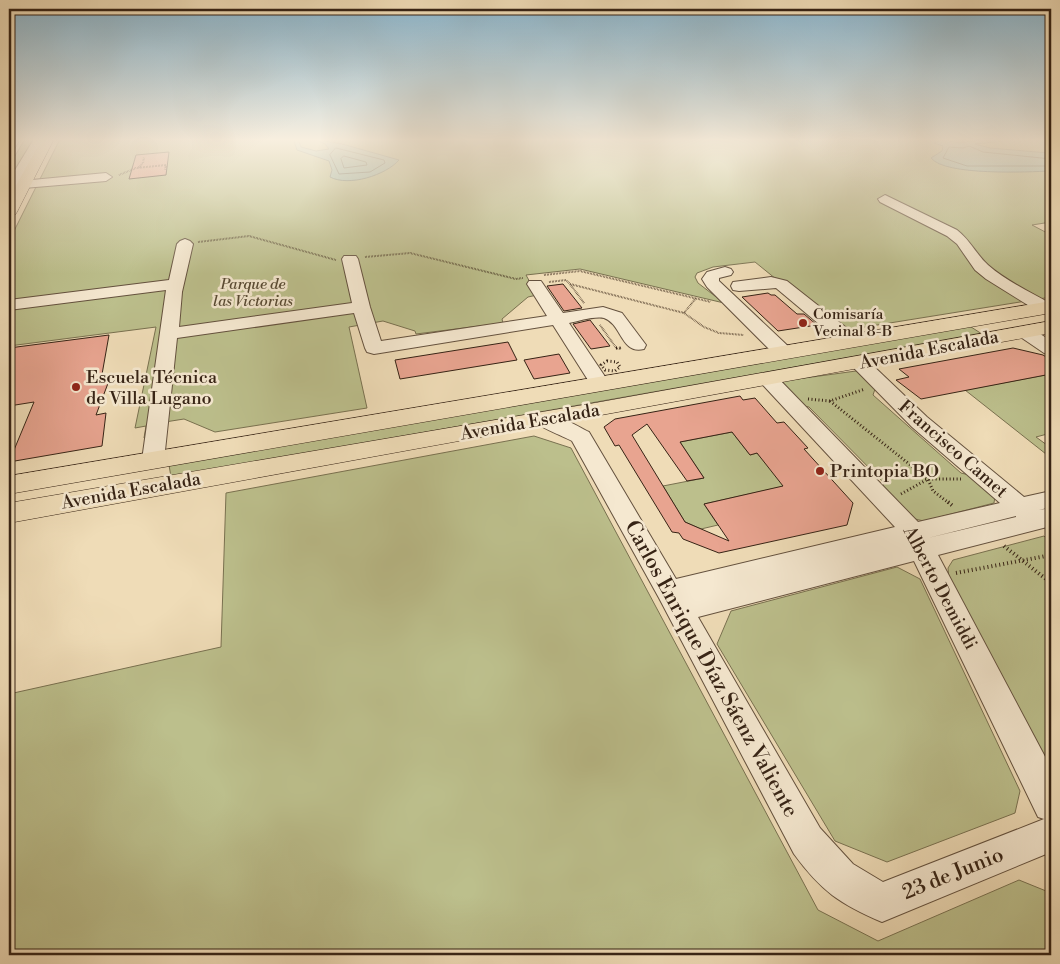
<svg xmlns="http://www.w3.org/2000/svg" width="1060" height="964" font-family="'Libre Bodoni',serif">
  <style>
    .green { fill: #bcbf8c; stroke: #797150 }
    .water { fill: #9abcaf; stroke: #727f71 }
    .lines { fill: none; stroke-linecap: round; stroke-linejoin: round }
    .shore { stroke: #687062; stroke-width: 1 }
    .building { fill: #e8a490; stroke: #362315; fill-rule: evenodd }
    .minor-casing { stroke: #64513e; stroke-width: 2 }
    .major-casing { stroke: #362315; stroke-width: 1 }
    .path-far2 { stroke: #362315; stroke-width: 2; stroke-dasharray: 0.5 1; stroke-linecap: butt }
    .path-far1 { stroke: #362315; stroke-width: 3; stroke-dasharray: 1 2.5; stroke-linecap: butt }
    .path { stroke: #362315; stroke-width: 4; stroke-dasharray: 1 3; stroke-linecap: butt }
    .minor { fill: #f5e8d0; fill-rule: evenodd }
    .major { fill: #efdcb7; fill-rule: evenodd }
    .poi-dot { fill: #8f2418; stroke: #f5e8d0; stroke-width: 2 }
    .labels { text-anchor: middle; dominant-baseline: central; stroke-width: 5; stroke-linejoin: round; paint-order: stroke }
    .far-park-label { font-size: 15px; font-style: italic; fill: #584a33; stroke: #f5e8d0 }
    .far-poi-label { font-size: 15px; fill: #362315; stroke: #f5e8d0; text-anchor: start }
    .street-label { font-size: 18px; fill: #362315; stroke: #f5e8d0 }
    .poi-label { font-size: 18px; fill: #362315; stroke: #f5e8d0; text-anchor: start }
    .near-street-label { font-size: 21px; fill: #362315; stroke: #f5e8d0 }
  </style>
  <rect width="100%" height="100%" fill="#efdcb7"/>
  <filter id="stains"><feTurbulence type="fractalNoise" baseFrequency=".004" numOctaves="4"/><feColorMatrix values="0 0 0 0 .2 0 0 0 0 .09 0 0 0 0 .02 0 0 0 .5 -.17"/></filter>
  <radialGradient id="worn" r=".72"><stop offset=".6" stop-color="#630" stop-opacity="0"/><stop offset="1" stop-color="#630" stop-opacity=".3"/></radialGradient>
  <g class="green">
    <polygon points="25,139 36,139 9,185 9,166"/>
    <polygon points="60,139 1051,139 1051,222 1032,225 1051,235 1051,297 840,331 755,262 713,267 697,273 695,277 698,283 724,303 580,269 526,275 537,295 528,297 502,319 503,323 416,334 415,331 383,321 349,327 367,408 215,432 184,419 165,422 163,435 144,438 146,426 135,428 156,327 9,346 9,241"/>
    <polygon points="968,325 982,334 171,477 169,465"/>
    <polygon points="856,371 875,389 873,395 961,473 973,476 995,496 994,503 924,521 915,519 882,490 884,483 809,407 799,405 782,387 783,381"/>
    <polygon points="1051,374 1051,433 1036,437 1051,448 1051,458 965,390"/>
    <polygon points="732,432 750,455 757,453 768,466 787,463 785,486 704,504 718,525 701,529 685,522 663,486 704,478 680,442"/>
    <polygon points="534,436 571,448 818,910 878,941 1019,880 1051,893 1051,955 9,955 9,694 221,647 226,493"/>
    <polygon points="1044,536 1051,543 1051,763 1047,761 949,579 948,568 953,560"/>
    <polygon points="897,567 920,579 1020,791 1015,813 887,862 835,841 717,644 731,611"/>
  </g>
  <g class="water">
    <path d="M291,139h7l3,8 15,4 13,-2 -4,-5 -10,-5 27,5 57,16c-13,15 -50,27 -69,17l2,-7 -3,-9 -32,-11 -3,-9z"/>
    <path d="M937,139h18l-5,2 10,2 22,-4h28l3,1 -38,4 15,4 58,5 3,2v16c-23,1 -106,5 -120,-13l11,-7 1,-5 -9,-3 3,-1z"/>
  </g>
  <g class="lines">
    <g class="shore">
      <polygon points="336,148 384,160 385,163 370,172 339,174 330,155"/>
      <polygon points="344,156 366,162 367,165 344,168 341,159"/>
      <polyline points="1051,159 983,152 969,146 963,148 949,147 943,158 967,166 1051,166"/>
    </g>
  </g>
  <g class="building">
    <polygon points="169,152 166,175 129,179 136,155"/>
    <polygon points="563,284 582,308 564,311 547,286"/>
    <polygon points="768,293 771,295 775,295 797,314 804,314 817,325 778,331 742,297"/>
    <polygon points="590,320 610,346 591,349 573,324"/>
    <polygon points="109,335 101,380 110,378 96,415 106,413 102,446 9,462 34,402 9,406 9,348"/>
    <polygon points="508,342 517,360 400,379 395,360"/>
    <polygon points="1013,348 1043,355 1051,360 1051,374 921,399 896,380 909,377 899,369"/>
    <polygon points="559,354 570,373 534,379 524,360"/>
    <path d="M740,396l3,4 12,-2 22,25 7,-1 24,26 -4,1 49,54 -6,22 -128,28 -36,-14 -4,-6 -7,-1 -53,-87 -4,1 -11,-19 11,-8zM647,424l40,57 17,-3 -24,-36 52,-10 18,23 7,-2 26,33 -79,18 25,37 -44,-19 -53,-87z"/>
  </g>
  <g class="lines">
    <g class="minor-casing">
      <g id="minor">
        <polygon points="34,139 45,139 21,181 106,173 112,177 106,181 24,188 19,185 14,194 9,195 9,180"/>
        <path d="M885,195l72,35c13,10 19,24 31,35 18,16 42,27 63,39v8l-6,1 -6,-1 -53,-33 -11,-9 -18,-26 -10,-8 -67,-34 -2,-3z"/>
        <path d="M185,239l5,2 3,3 -11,48 -3,35 173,-24 -10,-44 2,-3h12l2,3 12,48 11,34 166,-25 -20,-32 2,-3h12l22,32 40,-6 19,6 24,32 -2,4c-23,6 -22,-25 -40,-31 -10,-2 -25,3 -35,5l41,61 -3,4 -7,2 -7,-2 -40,-63 -179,29 -7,-2 -2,-4 -11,-35 -177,25 -13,122 -3,5 -8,2 -8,-2 -3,-5 24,-170 -157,20v-10l160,-20 8,-36 3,-3z"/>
        <polygon points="725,267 731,269 733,272 731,275 719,278 719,281 790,348 792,352 790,356 783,358 776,356 707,287 702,279 707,272"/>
        <polygon points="771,277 787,281 858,337 860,341 858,345 851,347 844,345 776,288 739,291 733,290 731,286 733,282"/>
        <polygon points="1025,327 1031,328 1051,341 1051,355 1044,353 1019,336 1016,332 1019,328"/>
        <path d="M859,357l7,2 61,58 97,80 27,-6v16l-12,3 12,-2v18l-113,29 113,213v84l-169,70c-42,-18 -61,-31 -88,-68l-135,-256 -87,-157c-9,-5 -36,-15 -41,-22l3,-5c18,-4 39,10 55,18l87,147 219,-52 -134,-144 -3,-4 3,-4 7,-2 7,2 143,147 82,-19 -88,-76 -63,-64 3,-4zM1016,516v1l-88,21zM914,561l124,256 6,2 -161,63 -30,-18 -33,-36 -122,-211z"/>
      </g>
    </g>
    <g class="major-casing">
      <g id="major">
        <polygon points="9,139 20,139 14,150 9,151"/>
        <polygon points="42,139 54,139 17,212 15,215 9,217 9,198"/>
        <polygon points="1051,301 1051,313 9,494 9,476"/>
        <polygon points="1051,321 1051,333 9,523 9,503 595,403"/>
      </g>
    </g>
    <g class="path-far2">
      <polyline points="139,167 143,163 144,157"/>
      <polyline points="119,175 136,168 166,165 165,170"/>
      <polyline points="198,242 249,236 336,260"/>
      <polyline points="365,257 410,253 516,279 523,278"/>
      <polyline points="544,275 580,271 711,302"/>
      <polyline points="549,282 566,280 570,284"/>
      <polyline points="584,303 570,284 684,313 704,327 719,333 744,335"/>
      <polyline points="684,313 696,298"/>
      <polyline points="600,325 617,349 621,348"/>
    </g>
    <g class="path-far1">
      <polyline points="616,348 621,348"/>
      <polygon points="607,361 617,362 620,367 615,371 605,370 601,365"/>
      <polyline points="808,399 830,401 865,389"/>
      <polyline points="830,401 928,479 933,491 949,503"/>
      <polyline points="901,494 928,479 961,479"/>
    </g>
    <g class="path">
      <polyline points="948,502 954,507"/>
      <polyline points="1004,546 1051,583"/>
      <polyline points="956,573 1051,555"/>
    </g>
    <use href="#minor" class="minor"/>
    <use href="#major" class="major"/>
  </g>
  <linearGradient id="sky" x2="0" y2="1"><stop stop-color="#89b7d1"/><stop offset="0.51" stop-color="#f8efdf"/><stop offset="1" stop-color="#f8efdf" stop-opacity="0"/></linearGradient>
  <rect width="1060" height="274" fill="url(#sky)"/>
  <g class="poi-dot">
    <circle cx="803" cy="323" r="5"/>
    <circle cx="76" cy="387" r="5"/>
    <circle cx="820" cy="471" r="5"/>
  </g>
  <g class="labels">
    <g class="far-park-label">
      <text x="253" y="284">Parque de<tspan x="253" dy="17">las Victorias</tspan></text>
    </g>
    <g class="far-poi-label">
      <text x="813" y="314">Comisaría<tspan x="813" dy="17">Vecinal 8-B</tspan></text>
    </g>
    <g class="street-label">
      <text transform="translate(929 350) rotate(-11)">Avenida Escalada</text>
      <text transform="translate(530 422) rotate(-10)">Avenida Escalada</text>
      <text transform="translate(953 449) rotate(41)">Francisco Camet</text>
      <text transform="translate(131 491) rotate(-10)">Avenida Escalada</text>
      <text transform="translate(940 588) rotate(62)">Alberto Demiddi</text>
    </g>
    <g class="poi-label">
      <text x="86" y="377">Escuela Técnica<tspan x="86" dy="21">de Villa Lugano</tspan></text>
      <text x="830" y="471">Printopia BO</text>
    </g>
    <g class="near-street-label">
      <text transform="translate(711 669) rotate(61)">Carlos Enrique Díaz Sáenz Valiente</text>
      <text transform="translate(953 874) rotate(-22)">23 de Junio</text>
    </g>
  </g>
  <rect width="1060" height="964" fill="none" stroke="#efdcb7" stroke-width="30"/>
  <rect x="10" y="10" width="1040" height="944" fill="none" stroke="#362315" stroke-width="2.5"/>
  <rect x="15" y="15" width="1030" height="934" fill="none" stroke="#362315"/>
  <rect width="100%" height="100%" filter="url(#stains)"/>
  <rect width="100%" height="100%" fill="url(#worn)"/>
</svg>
